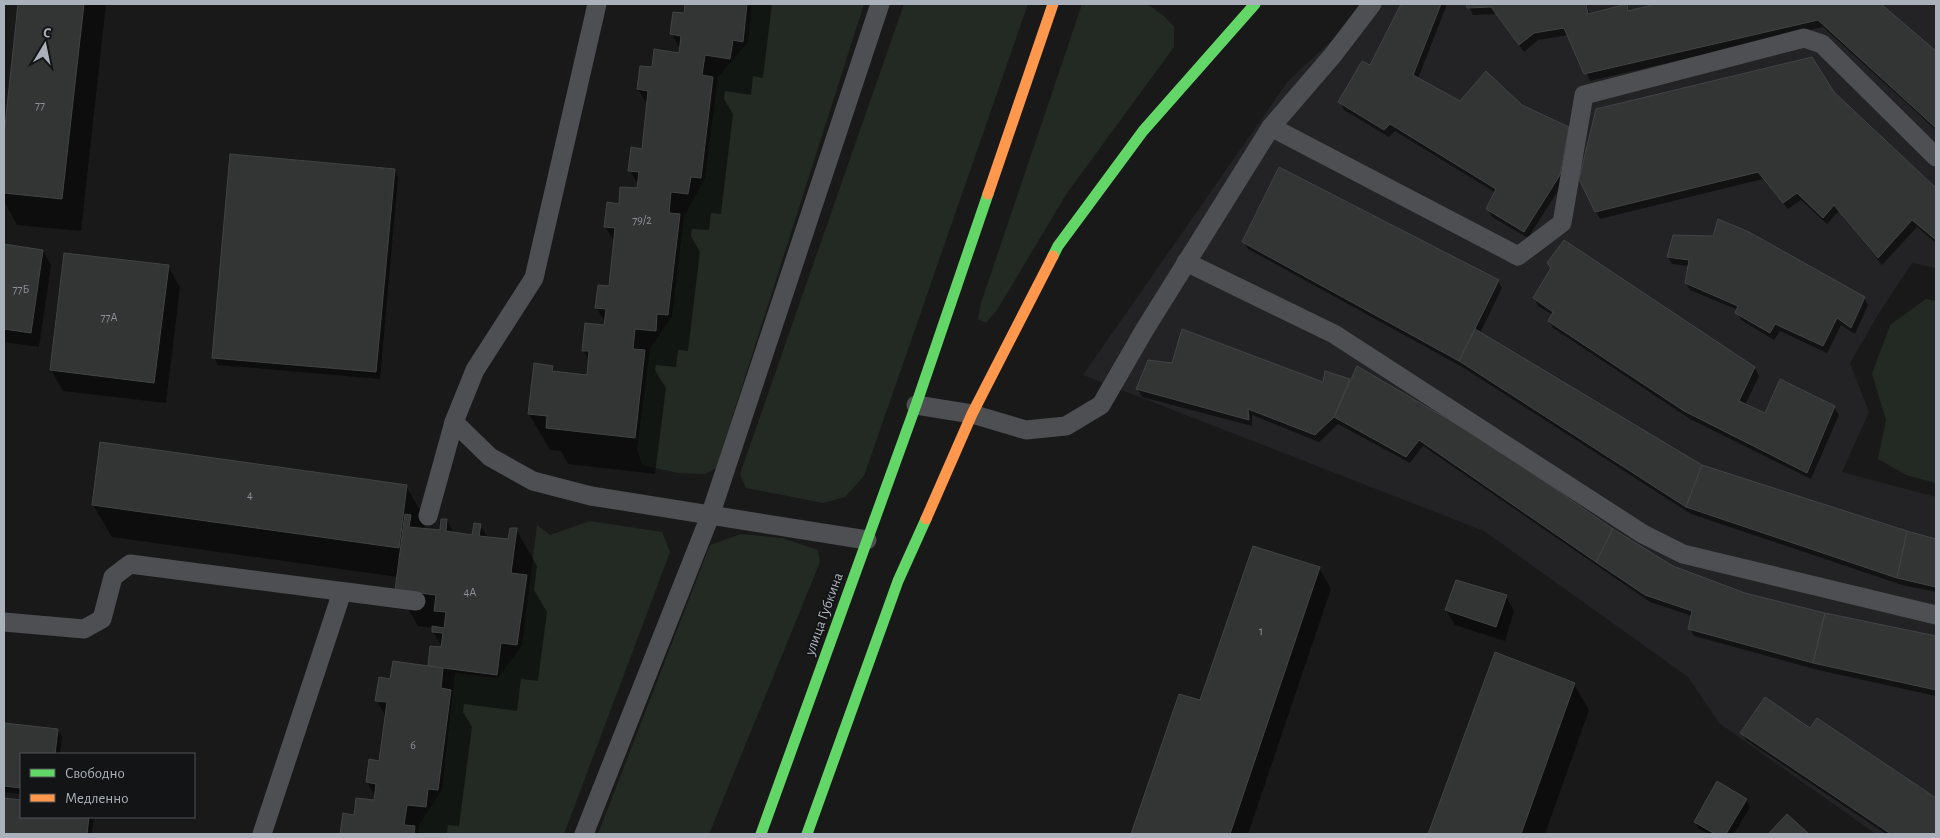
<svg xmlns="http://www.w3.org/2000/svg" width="1940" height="838" font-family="'Alegreya Sans',sans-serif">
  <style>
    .built { fill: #232325 }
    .green { fill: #232a23 }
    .shadow { fill: #0007 }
    .building { fill: #333434; stroke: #424345 }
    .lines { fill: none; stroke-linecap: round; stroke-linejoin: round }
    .lane { stroke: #4e4f52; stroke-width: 19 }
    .fast { stroke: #63d668; stroke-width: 11 }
    .slow { stroke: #ff974d; stroke-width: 11 }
    .labels { text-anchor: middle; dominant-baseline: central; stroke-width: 4; stroke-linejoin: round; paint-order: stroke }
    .number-label { font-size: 12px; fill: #8d9298 }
    .street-label { font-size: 15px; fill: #abb1ba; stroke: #131415 }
  </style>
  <rect width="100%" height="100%" fill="#191919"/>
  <polygon class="built" points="1371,4 1936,4 1936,268 1912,263 1879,313 1850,363 1869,412 1842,472 1936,497 1936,834 1876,834 1719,723 1688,677 1484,531 1083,375 1288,81"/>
  <g class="green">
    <polygon points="752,4 864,4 716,468 705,474 678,473 642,465 637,449 650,349 672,316 684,217 705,178 718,77 748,42"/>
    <polygon points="904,4 1028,4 864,476 845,497 823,503 746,488 740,474"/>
    <polygon points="1082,4 1147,4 1164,16 1174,27 1174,47 1067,193 997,310 986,323 978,319 981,303"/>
    <polygon points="1926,299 1936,301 1936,483 1906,475 1878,459 1886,420 1872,374 1890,325"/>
    <polygon points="590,521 662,532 670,552 564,834 418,834 419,825 442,790 455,673 498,678 522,645 537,525 550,535"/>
    <polygon points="741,534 782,538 818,550 820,562 709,834 598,834 710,545"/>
  </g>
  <g class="shadow">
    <polygon points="19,4 106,4 81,231 17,225 4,201 4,144"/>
    <polygon points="686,4 772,4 763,78 753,76 751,95 725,91 724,99 733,114 721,214 711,213 709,230 692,229 691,236 700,252 688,351 678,350 676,367 656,365 655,370 666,388 655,474 568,464 561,451 550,450 529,414 552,367 556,373 588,377 590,362 583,350 605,327 605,322 596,307 610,287 615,243 605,226 620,205 638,190 638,185 630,170 643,150 648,106 638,89 653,69 680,54 680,49 672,34 685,14"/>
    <polygon points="1403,4 1447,4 1418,79 1461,103 1522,106 1569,128 1573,135 1563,183 1528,238 1492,217 1488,209 1496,193 1395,131 1389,137 1344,110 1340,102 1371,66"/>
    <polygon points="1467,4 1587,4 1590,15 1627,6 1630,12 1661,4 1879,4 1936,53 1936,130 1823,27 1590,81 1569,35 1538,40 1524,52 1497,14 1473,15"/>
    <polygon points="1833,92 1936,189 1936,243 1917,227 1882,265 1839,211 1827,224 1801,200 1788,209 1763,179 1600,219 1596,212"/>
    <polygon points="394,170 398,178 380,379 218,365 214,357"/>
    <polygon points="1674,236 1864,297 1868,305 1855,334 1841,325 1827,353 1780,331 1774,340 1741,320 1737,313 1738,310 1690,290 1686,283 1689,266 1672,264 1668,257"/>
    <polygon points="1243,242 1498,281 1502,288 1480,333 1701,466 1936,541 1936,592 1902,585 1691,514 1464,368 1248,249"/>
    <polygon points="1564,242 1755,368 1759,376 1745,405 1765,414 1834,407 1839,415 1811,479 1690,419 1553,328 1549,321 1553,315 1538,306 1534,298 1552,268"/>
    <polygon points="4,246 43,251 51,265 39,347 4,342"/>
    <polygon points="168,266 180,287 166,403 63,391 51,370"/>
    <polygon points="1358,367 1612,531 1673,567 1745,594 1825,615 1936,637 1936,696 1818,670 1694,636 1690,629 1692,616 1650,602 1423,446 1410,463 1338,424 1319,442 1252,415 1252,426 1142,397 1138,389 1324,384 1326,372 1350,381"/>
    <polygon points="406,486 425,519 424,530 441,532 447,520 454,534 473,536 480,525 488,538 509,541 516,529 537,566 534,590 547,612 538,681 521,679 517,711 464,704 463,712 472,727 459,826 448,825 447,834 341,834 344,815 355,817 375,802 375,796 367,782 380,762 386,717 377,701 391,680 429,668 443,649 433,632 434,628 418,626 397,589 398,577 112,537 93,505"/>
    <polygon points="1319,568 1331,589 1248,834 1132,834 1179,696 1201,702"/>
    <polygon points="1506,596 1514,611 1505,641 1455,625 1446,610"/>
    <polygon points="1495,654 1574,684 1589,710 1545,834 1430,834"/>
    <polygon points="1817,719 1936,800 1936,834 1886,834 1746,740 1742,733 1810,729"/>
    <polygon points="4,724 57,730 62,737 60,754 21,754 21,794 4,792"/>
    <polygon points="4,799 21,801 21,817 94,817 92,834 4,834"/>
    <polygon points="1746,800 1750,807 1734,834 1709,834 1699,829 1695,822"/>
  </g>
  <g class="building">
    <polygon points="18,4 84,4 62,199 4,193 4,135"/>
    <polygon points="685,4 747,4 743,42 733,40 730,59 705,55 702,75 713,77 701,178 691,177 688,194 671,192 669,213 680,214 668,315 657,314 656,331 635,329 633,349 645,350 635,438 546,428 547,416 528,414 534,363 553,366 552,371 587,375 589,351 582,351 585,323 604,325 606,309 595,308 598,285 609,286 615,228 604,227 607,202 619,204 620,187 637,188 639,172 628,171 631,147 642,149 648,91 637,89 640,66 652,67 654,49 679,53 681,36 670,34 673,12 684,13"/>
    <polygon points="1401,4 1441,4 1413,75 1460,101 1486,71 1522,105 1569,127 1560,175 1524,232 1486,209 1496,189 1390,124 1384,130 1338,102 1362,61 1370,65"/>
    <polygon points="1466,4 1586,4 1588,14 1627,4 1628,11 1656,4 1881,4 1936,51 1936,128 1818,20 1584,74 1564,28 1534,33 1519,45 1491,7 1467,8"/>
    <polygon points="1812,57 1834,92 1936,188 1936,240 1912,220 1878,258 1834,205 1823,218 1797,193 1783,203 1758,172 1595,212 1579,179 1596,109"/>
    <polygon points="230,154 395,169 376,372 212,358"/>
    <polygon points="1279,167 1499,280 1459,361 1242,242"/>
    <polygon points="1718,219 1749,232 1865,297 1851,328 1837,318 1823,346 1775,324 1770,333 1735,313 1738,306 1685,283 1689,260 1667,257 1673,235 1713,236"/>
    <polygon points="1564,240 1755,367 1739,401 1765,413 1780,379 1835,406 1807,473 1684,411 1548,321 1553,312 1533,298 1551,268 1547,263"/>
    <polygon points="4,244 43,250 31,333 4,329"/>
    <polygon points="64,253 169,265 154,383 50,370"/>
    <polygon points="1182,329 1323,382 1325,371 1350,379 1334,417 1315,435 1248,409 1249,420 1136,389 1148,360 1172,363"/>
    <polygon points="1475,329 1702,465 1686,507 1459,361"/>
    <polygon points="1357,366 1490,444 1613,529 1596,562 1419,440 1406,457 1334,417"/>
    <polygon points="100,442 407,485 399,548 92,505"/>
    <polygon points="1702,465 1907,531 1897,578 1686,507"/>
    <polygon points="405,514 411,515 409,527 440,530 441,519 447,519 446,531 472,535 474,523 481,524 479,536 508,539 510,528 517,528 511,573 527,575 517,645 501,643 497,675 428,666 430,646 441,647 443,633 432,632 432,626 444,628 446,612 434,611 436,595 395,590"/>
    <polygon points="1613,529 1673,566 1745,593 1825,613 1813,663 1688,629 1692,611 1645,595 1596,562"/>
    <polygon points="1907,531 1936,539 1936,587 1897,578"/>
    <polygon points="1253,546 1320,567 1230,834 1131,834 1179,694 1200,700"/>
    <polygon points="1456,580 1507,595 1496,627 1445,610"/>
    <polygon points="1825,613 1936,636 1936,690 1813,663"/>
    <polygon points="1495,652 1575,683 1521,834 1428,834"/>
    <polygon points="393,661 443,668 441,688 451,690 438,790 428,789 426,807 407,805 404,825 415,826 414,834 340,834 343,813 354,815 356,798 374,800 376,784 366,782 369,759 379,761 387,702 375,701 379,677 390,679"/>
    <polygon points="1765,697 1810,728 1817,718 1936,798 1936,834 1891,834 1740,733"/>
    <polygon points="4,723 58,729 55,754 21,754 21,788 4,786"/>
    <polygon points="1717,781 1747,799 1726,834 1715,834 1694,822"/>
    <polygon points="4,798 21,800 21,817 89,817 87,834 4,834"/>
    <polygon points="1787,814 1809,834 1768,834"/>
  </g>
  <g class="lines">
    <g class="lane">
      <polyline points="1271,127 1518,256 1562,223 1584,95 1804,38 1822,44 1936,157"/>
      <polyline points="1186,262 1334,334 1643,534 1683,554 1936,615"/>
      <polyline points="916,405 972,414 1026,430 1066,426 1101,405 1145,329 1271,127 1333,55 1372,4"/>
      <polyline points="454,422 490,457 533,481 591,496 867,540"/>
      <polyline points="428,516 454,422 475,370 534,278 597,4"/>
      <polyline points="4,622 84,629 102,619 113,577 130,564 416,601"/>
      <polyline points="262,834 342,592"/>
      <polyline points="584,834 710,516 880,4"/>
    </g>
    <g class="fast">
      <polyline points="1053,256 1058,246 1143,131 1255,4"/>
      <polyline points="761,834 916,405 988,194"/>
      <polyline points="807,834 898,581 926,519"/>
    </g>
    <g class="slow">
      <polyline points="988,194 1053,4"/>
      <polyline points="926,519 972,414 1053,256"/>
    </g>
  </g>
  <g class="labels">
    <g class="number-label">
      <text x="40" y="105">77</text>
      <text x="642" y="220">79/2</text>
      <text x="21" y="289">77Б</text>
      <text x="109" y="317">77А</text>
      <text x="250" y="495">4</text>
      <text x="470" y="592">4А</text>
      <text x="1261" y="631">1</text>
      <text x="413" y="745">6</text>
    </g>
    <g class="street-label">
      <text transform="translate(824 614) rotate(-70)">улица Губкина</text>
    </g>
  </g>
  <rect width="1940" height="838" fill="none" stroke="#abb1ba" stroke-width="10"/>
  <rect x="20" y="753" width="175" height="65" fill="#131415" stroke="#505357"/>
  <rect x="30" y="769" width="25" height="8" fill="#63d668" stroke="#505357"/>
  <text x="65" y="778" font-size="15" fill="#abb1ba">Свободно</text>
  <rect x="30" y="794" width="25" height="8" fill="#ff974d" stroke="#505357"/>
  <text x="65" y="803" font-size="15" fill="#abb1ba">Медленно</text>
  <g transform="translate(45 45) rotate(10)" stroke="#131415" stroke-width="4" paint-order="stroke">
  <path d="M0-4L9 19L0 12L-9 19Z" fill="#abb1ba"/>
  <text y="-8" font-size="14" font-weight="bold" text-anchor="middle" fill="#abb1ba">С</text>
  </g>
</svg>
